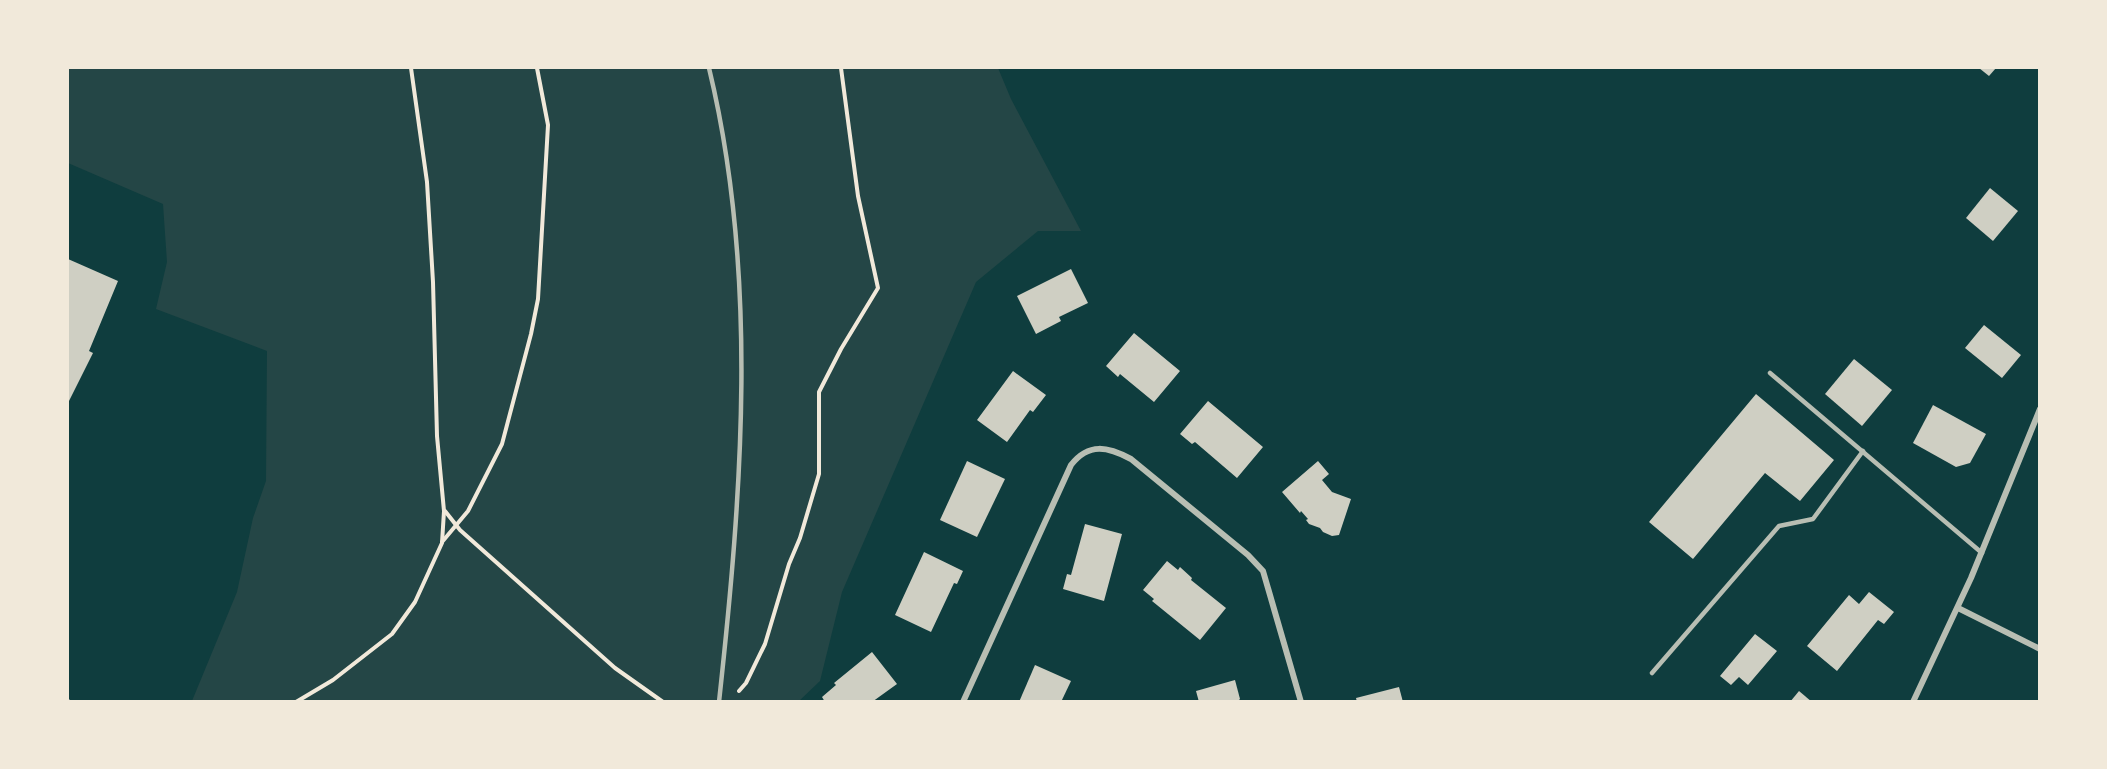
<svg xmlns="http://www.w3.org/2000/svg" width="2107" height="769" font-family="Mulish,sans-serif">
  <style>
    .green { fill: #244646 }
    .building { fill: #cfcfc3 }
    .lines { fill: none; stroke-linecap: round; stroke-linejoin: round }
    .path { stroke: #f1e9da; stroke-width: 4 }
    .service { stroke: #b8beb3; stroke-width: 4.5 }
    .minor { stroke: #b8beb3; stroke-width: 6 }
  </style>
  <rect width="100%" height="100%" fill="#0f3d3e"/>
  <polygon class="green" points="68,68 998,68 1011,99 1081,231 1038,231 976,282 842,592 820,681 799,701 192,701 237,592 253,518 266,481 267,351 156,309 167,262 163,204 68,163"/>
  <g class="building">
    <polygon points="1979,68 1996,68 1989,76"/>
    <polygon points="1990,188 2018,211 1993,241 1966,218"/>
    <polygon points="68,259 118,281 89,351 93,353 69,401 68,400"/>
    <polygon points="1071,269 1088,303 1059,317 1061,321 1036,334 1017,296"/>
    <polygon points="1984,325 2021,355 2002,378 1965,348"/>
    <polygon points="1134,333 1180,371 1154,402 1120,374 1118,377 1106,366"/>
    <polygon points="1854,359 1892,390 1862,426 1825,394"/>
    <polygon points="1013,371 1046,395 1033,412 1030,410 1007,442 977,420"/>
    <polygon points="1756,394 1834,460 1800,501 1765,473 1693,559 1649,522"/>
    <polygon points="1208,401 1263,447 1237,478 1195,442 1192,444 1180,434"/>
    <polygon points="1933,405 1986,434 1970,463 1956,467 1913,443"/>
    <polygon points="967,461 1005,479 977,537 940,520"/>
    <polygon points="1318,461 1329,474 1322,480 1332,492 1351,499 1339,535 1332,536 1323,532 1320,528 1309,524 1306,520 1308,519 1301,511 1300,513 1282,492"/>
    <polygon points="1085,524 1122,534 1104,601 1063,589 1067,574 1071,575"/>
    <polygon points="924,552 963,571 957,584 954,583 931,632 895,615"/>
    <polygon points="1167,561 1178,570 1180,567 1192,578 1191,580 1226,608 1200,640 1152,601 1154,599 1143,590"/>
    <polygon points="1869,592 1894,612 1884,624 1878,620 1837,671 1807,646 1849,595 1859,604"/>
    <polygon points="1755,634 1777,651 1748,685 1739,677 1731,685 1720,676"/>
    <polygon points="872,652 897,684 872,702 825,702 822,697 836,685 834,683"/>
    <polygon points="1035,665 1071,681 1061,702 1019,702"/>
    <polygon points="1235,680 1240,699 1237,702 1199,702 1196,691"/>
    <polygon points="1399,687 1403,702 1357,702 1356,698"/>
    <polygon points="1799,691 1812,702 1790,702"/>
  </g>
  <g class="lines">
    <g class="path">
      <polyline points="445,511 460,530 615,668 663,702"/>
      <polyline points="442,542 468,511 502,444 531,334 538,299 548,125 537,68"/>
      <polyline points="739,691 746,683 765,644 789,564 800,538 819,474 819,392 841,349 878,288 858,196 841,68"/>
      <polyline points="68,701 69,702"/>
      <polyline points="296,702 333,680 392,634 415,602 442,543 444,511 437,436 433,282 427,182 411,68"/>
    </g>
    <g class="service">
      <path d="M709,68c50,207 33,424 10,634"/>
      <polyline points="1770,373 1982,553"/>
      <polyline points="1652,673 1779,526 1813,519 1863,451"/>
    </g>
    <g class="minor">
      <polyline points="1958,608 2040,649"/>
      <path d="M963,702l108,-237c18,-23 37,-18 60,-6l117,96 15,16 38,131"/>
      <polyline points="1913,702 1971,578 2040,409"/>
    </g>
  </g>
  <rect width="2107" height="769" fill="none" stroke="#f1e9da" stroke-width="138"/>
</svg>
